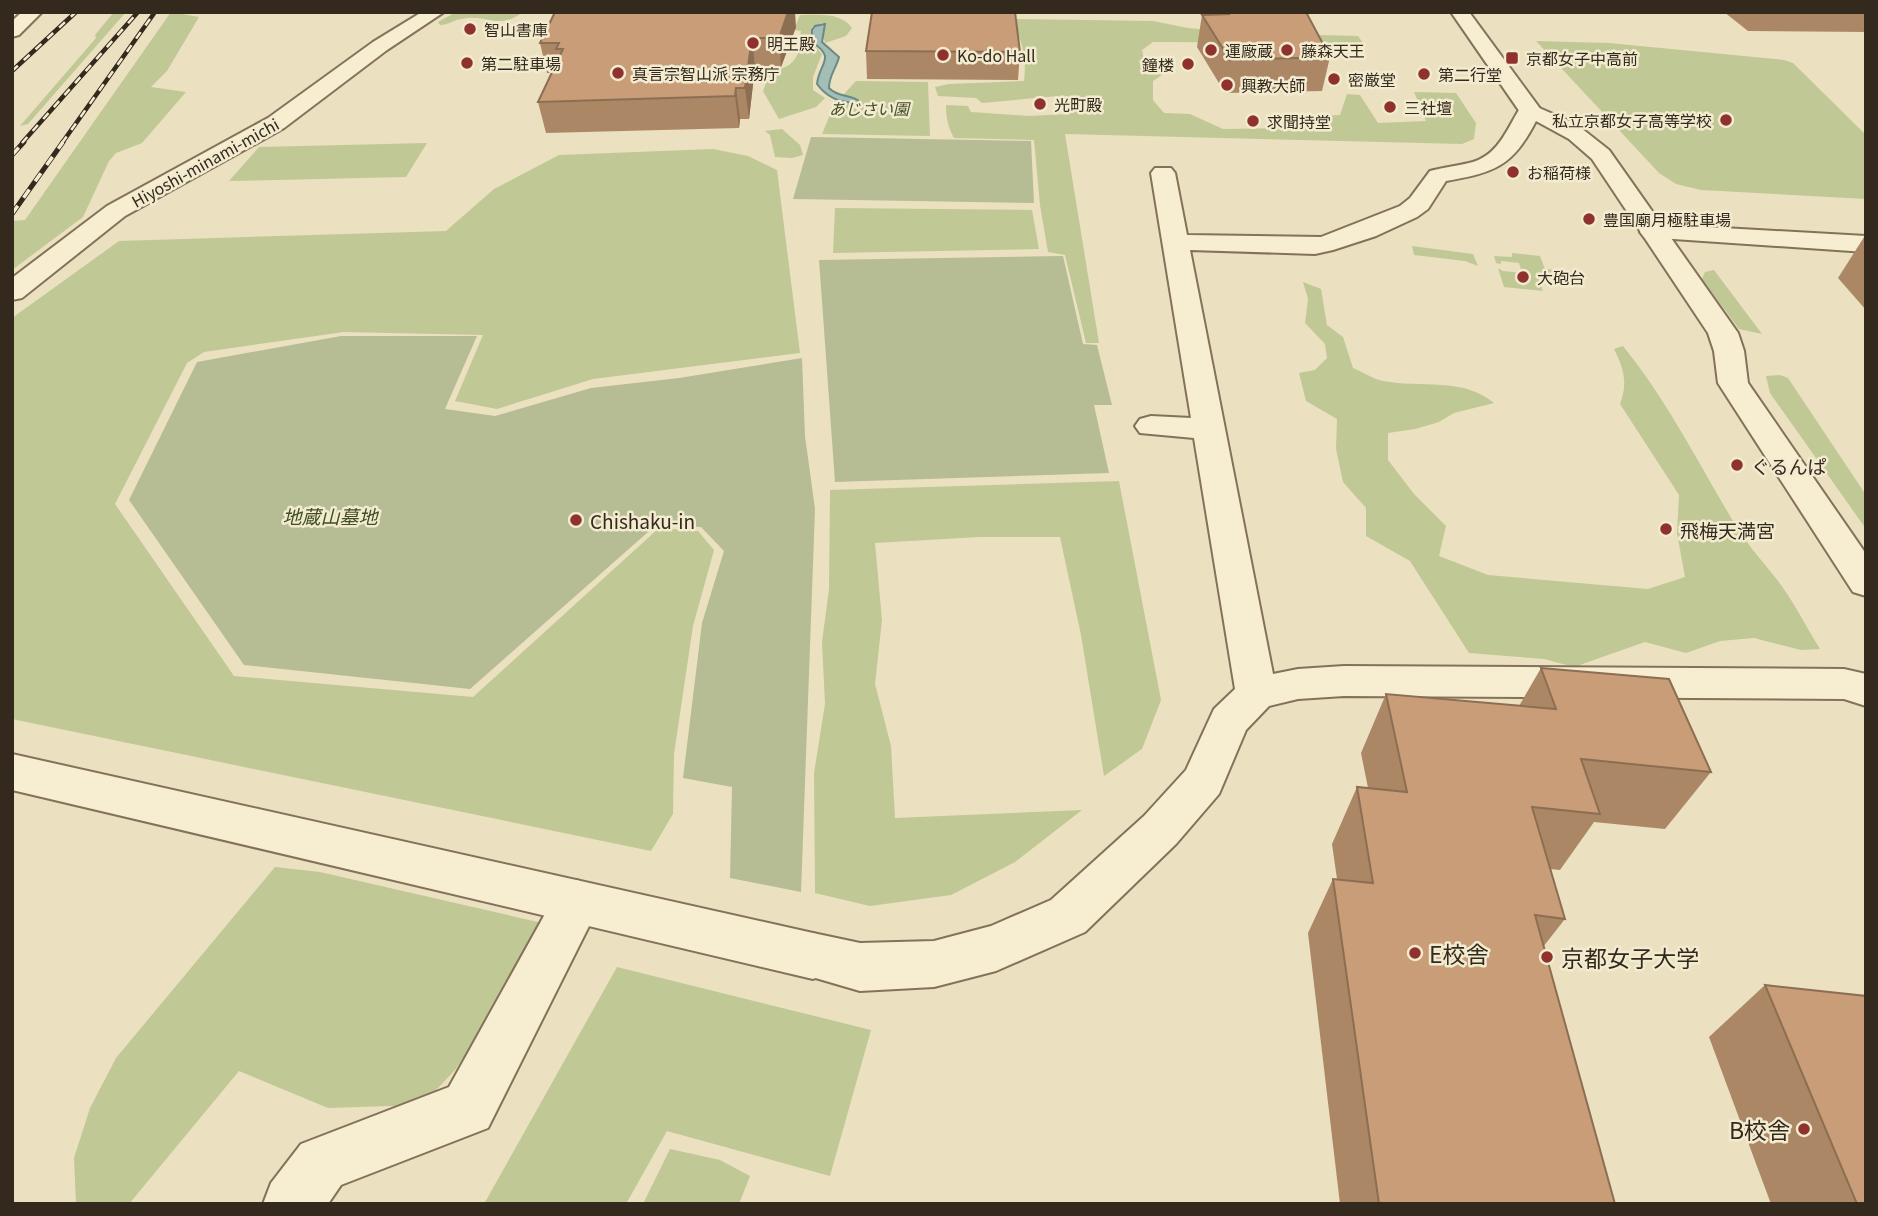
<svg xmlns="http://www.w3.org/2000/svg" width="1878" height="1216" font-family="Georgia,'Noto Sans JP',serif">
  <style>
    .green { fill: #c0c895 }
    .cemetery { fill: #b6bd94 }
    .water { fill: #a3bdb7; stroke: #6b8a84; stroke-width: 2 }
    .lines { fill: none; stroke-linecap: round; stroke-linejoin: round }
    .minor-casing { stroke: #837259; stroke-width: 4 }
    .tertiary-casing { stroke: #837259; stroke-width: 4 }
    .minor { fill: #f7eed2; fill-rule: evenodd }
    .tertiary { fill: #f7eed2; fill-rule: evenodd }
    .rail-far1-casing { stroke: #33291d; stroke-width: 4.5 }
    .rail-casing { stroke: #33291d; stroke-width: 5 }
    .rail-far1 { stroke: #f3ebcf; stroke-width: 2.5; stroke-dasharray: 8; stroke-linecap: butt }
    .rail { stroke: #f3ebcf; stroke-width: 3.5; stroke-dasharray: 10; stroke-linecap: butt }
    .wall { fill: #ac8766 }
    .shaded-wall { fill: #8c6e53 }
    .building { fill: #c89d77; stroke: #8c6e53; stroke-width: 2 }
    .poi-dot { fill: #8f312c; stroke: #f3ebcf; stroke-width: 2.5 }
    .labels { text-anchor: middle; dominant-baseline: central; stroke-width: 5; stroke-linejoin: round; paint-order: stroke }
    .far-poi-label { font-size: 16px; fill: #33291d; stroke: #f3ebcf; text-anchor: start }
    .far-park-label { font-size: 16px; font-style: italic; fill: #424f24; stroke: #f3ebcf }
    .far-street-label { font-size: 16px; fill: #33291d; stroke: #f3ebcf }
    .poi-label { font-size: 19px; fill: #33291d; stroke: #f3ebcf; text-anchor: start }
    .park-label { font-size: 19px; font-style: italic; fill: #424f24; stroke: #f3ebcf }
    .near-poi-label { font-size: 23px; fill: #33291d; stroke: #f3ebcf; text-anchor: start }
  </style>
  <rect width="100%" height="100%" fill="#ebe0c0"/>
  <g class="green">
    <polygon points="114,12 126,12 28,124 20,126 96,38 95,35"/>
    <polygon points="171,12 199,17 167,71 151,87 186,92 142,143 116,153 109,161 83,217 12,270 12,221 25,220"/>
    <path d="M456,12h67c-25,19 -37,1 -61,7 -9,1 -13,6 -22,6l-2,-3z"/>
    <path d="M800,15c17,0 41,-3 52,13l-6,8 -21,7 -2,-7 3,-11 -4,-2 -10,4 -2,16h-12l3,-12 -7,-1z"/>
    <path d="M1012,19l141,2 35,7 58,5 112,3 5,7 -210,-1 -11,8 3,14 26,5 -18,12v19l11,13 26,1 33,15 56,-1 12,-11 49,-2 7,-21 13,1 18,28 48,-2 -12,-29 42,1 20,30 -2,16 -12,5 -397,-10 34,209h-13l-21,-88 -17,-3 -8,-47 -6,-65 -80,-2c-6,-11 -8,-20 -8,-33l22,1 3,6 58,4 38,-2 -9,-18 -76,7 -6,-5 -38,-2 -3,-9 14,-3 75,-3c3,-25 -2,-39 -12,-62z"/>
    <polygon points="1536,41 1609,43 1784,60 1793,63 1866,135 1866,199 1701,190 1676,184 1659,173"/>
    <path d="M815,46l7,8 -9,23v13l12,8 -9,9 -37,12 -16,-28 8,-21c16,-1 23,-6 29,-21z"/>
    <polygon points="856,81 928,82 930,136 822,134 834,105"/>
    <polygon points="782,129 800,145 803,155 792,158 775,157 770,135 765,131"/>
    <polygon points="427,143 406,177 229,181 259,147"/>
    <polygon points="713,149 748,156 777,170 800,353 593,379 497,409 455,401 483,335 344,332 204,352 187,363 115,504 234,676 473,697 659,528 698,531 714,550 693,626 674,754 673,814 651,851 12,719 12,318 119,241 446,231 494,189 559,155"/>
    <polygon points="835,208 1032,210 1039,249 833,253"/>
    <polygon points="1412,246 1473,254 1478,266 1465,261 1414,255"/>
    <polygon points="1512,253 1540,256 1545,269 1557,270 1560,275 1542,274 1543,278 1538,278 1543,291 1504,287 1498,268 1503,271 1522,273 1519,263 1501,261 1501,264 1496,263 1494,256 1512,257"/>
    <polygon points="1714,270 1762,334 1739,329 1702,279 1705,272"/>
    <path d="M1303,282l18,7 6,36 16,12 10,31c10,4 20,11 30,13 38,7 80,-4 111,22l-40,10 -15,9 -24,7 -27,4v27l26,34 32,32 -7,30 49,19 160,14 37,-12 -8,-44 2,-38 -59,-91c8,-21 4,-35 -6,-55l9,-3c43,53 75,116 110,175 12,21 27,37 41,55 18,22 31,49 46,73l-19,1 -47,-12 -34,3 -34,12 -41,-11 -71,25 -30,-8 -75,-6 -59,-92 -44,-25v-28l-23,-26 -7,-33 1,-30 -31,-18 -7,-28 16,-3 12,-12 -2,-14 -20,-21 3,-24z"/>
    <polygon points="1780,375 1788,378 1866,495 1866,529 1770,393 1766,376"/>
    <polygon points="1119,481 1161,700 1142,749 1104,776 1081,635 1060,537 979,537 875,543 882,620 875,684 891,746 895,818 1082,810 1015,862 951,895 870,906 815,893 814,773 825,704 822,642 829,589 830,490"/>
    <polygon points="275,867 320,872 551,925 455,1070 422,1105 328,1108 239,1071 129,1204 76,1204 74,1158 90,1108 116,1058"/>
    <polygon points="617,967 871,1030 830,1176 667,1131 626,1204 484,1204"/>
    <polygon points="670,1149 720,1160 750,1176 739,1204 643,1204"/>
  </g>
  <g class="cemetery">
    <polygon points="811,137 1031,141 1034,203 793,199"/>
    <polygon points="1063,256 1083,344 1097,345 1112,405 1094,405 1109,473 835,482 819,260"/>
    <polygon points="341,336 477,336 445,409 495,416 591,388 679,378 802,358 805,436 815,509 801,892 730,878 732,787 683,778 702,623 724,551 701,527 656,525 470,689 244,665 129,500 197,362"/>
  </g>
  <path class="water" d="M825,24l-3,18 17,15c-3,12 -10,18 -10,31 9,10 24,6 31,14 -18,2 -32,-3 -43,-18 2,-22 20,-25 -5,-42v-12l3,-4z"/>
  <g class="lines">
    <g class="minor-casing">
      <g id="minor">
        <polygon points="22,12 42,12 19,35 12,37 12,21"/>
        <path d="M1530,104l46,20 33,26 129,183 6,18 4,32 118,171v42l-13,-4 -135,-209 -4,-32 -6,-18 -116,-174 -23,-20 -33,-18c-24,46 -41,51 -90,60l-18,28 -11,8 -41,19 -43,14 -18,4 -125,-4 83,424 25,-5 46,-3 500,3 22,5v32l-22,-7 -500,-3 -46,3 -29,7 -23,24 -27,64 -43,50 -91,88 -89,39 -62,16 -74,4 -65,-19 -7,-16 7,-16 18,-7 47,10 74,-2 57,-15 60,-26 93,-84 42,-46 28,-61 21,-20 -41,-251 -54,-5 -5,-7 5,-7 11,-3 40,2 -40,-245 4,-5h16l4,5 12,62 134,2 79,-31 10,-8 20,-27c14,-4 29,-5 43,-9 27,-8 35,-36 49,-57z"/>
        <polygon points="577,880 594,887 601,902 488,1128 341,1185 328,1204 263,1204 271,1183 301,1144 449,1087 560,887"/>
      </g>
    </g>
    <g class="tertiary-casing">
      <g id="tertiary">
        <polygon points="422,12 444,12 387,50 284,128 125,216 22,298 12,300 12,278 107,206 268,118 373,42"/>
        <polygon points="1451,12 1469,12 1541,110 1538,115 1522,115"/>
        <polygon points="1653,224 1866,236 1866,252 1644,237 1640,232 1644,227"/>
        <polygon points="12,754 813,933 831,940 838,956 831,972 813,979 12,790"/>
      </g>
    </g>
    <use href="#minor" class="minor"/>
    <use href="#tertiary" class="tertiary"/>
    <g class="rail-far1-casing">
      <g id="rail-far1">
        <polyline points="12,71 76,12"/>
        <polyline points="22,143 138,12"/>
        <polyline points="62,143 155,12"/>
      </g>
    </g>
    <g class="rail-casing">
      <g id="rail">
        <polyline points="12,155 24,142"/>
        <polyline points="12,214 63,142"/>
      </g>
    </g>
    <use href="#rail-far1" class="rail-far1"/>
    <use href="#rail" class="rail"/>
  </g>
  <g class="wall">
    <polygon points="1211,12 1306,12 1330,57 1322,91 1225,93 1197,47 1202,15 1212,15"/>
    <polygon points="1724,12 1866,12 1866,32 1748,31"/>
    <polygon points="796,27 781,67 755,67 749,119 740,119 739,128 546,133 538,102 552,73 547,73 540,43"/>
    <polygon points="866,51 1020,52 1018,80 867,79"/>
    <polygon points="1866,234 1866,310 1838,278"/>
    <polygon points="1541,668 1711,772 1665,829 1594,822 1560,870 1550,869 1565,919 1543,947 1615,1204 1340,1204 1308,933 1333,879 1337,879 1332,844 1357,787 1368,788 1361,753 1386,694 1519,706"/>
    <polygon points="1765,985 1866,1204 1771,1204 1709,1037"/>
  </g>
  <g class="shaded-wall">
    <polygon points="788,12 795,12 796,27 781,67 779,38"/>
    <polygon points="752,38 755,67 749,119 745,88"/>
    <polygon points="736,88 740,119 739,128 735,96"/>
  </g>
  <g class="building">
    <polygon points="555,12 788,12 779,38 752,38 745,88 736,88 735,96 538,102 563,49 556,49 559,43 540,43"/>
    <polygon points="872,12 1015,12 1020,52 866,51"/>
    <polygon points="1228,12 1306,12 1330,57 1230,60 1202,15 1229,14"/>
    <polygon points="1541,668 1669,679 1711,772 1581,759 1600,814 1532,807 1565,919 1535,915 1615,1204 1379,1204 1333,879 1373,883 1357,787 1407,792 1386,694 1556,709"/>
    <polygon points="1765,985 1866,996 1866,1204 1857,1204"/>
  </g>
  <g class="poi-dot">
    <circle cx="470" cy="29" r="7"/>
    <circle cx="753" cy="43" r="7"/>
    <circle cx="1211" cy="50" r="7"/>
    <circle cx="1287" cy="50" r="7"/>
    <circle cx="943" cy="55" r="7"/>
    <rect x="1505" y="51" width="14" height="14" rx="3.5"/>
    <circle cx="467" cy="63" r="7"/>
    <circle cx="1188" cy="64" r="7"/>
    <circle cx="618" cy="73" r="7"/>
    <circle cx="1424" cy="74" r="7"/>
    <circle cx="1334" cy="79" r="7"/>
    <circle cx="1227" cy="85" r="7"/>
    <circle cx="1040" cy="104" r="7"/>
    <circle cx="1390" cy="107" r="7"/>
    <circle cx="1726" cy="120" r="7"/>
    <circle cx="1253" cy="121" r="7"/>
    <circle cx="1513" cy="172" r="7"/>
    <circle cx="1589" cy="219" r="7"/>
    <circle cx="1523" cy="277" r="7"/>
    <circle cx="1737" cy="465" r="7"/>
    <circle cx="576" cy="520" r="7"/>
    <circle cx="1666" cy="529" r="7"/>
    <circle cx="1415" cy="953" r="7"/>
    <circle cx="1547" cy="957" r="7"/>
    <circle cx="1804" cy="1129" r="7"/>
  </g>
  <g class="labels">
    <g class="far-poi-label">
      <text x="484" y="29">智山書庫</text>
      <text x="767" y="43">明王殿</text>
      <text x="1225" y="50">運廠蔵</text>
      <text x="1301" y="50">藤森天王</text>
      <text x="957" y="55">Ko-do Hall</text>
      <text x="1526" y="58">京都女子中高前</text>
      <text x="481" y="63">第二駐車場</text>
      <text x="1174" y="64" text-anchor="end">鐘楼</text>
      <text x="632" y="73">真言宗智山派 宗務庁</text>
      <text x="1438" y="74">第二行堂</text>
      <text x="1348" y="79">密厳堂</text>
      <text x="1241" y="85">興教大師</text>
      <text x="1054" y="104">光町殿</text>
      <text x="1404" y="107">三社壇</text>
      <text x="1712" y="120" text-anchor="end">私立京都女子高等学校</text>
      <text x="1267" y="121">求聞持堂</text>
      <text x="1527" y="172">お稲荷様</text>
      <text x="1603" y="219">豊国廟月極駐車場</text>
      <text x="1537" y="277">大砲台</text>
    </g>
    <g class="far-park-label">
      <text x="869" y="108">あじさい園</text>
    </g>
    <g class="far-street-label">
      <text transform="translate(205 162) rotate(-29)">Hiyoshi-minami-michi</text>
    </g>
    <g class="poi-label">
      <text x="1751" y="465">ぐるんぱ</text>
      <text x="590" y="520">Chishaku-in</text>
      <text x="1680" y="529">飛梅天満宮</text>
    </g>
    <g class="park-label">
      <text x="330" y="515">地蔵山墓地</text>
    </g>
    <g class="near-poi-label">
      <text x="1429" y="953">E校舎</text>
      <text x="1561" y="957">京都女子大学</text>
      <text x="1790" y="1129" text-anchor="end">B校舎</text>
    </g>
  </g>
  <rect width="1878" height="1216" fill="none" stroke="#33291d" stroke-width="28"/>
</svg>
